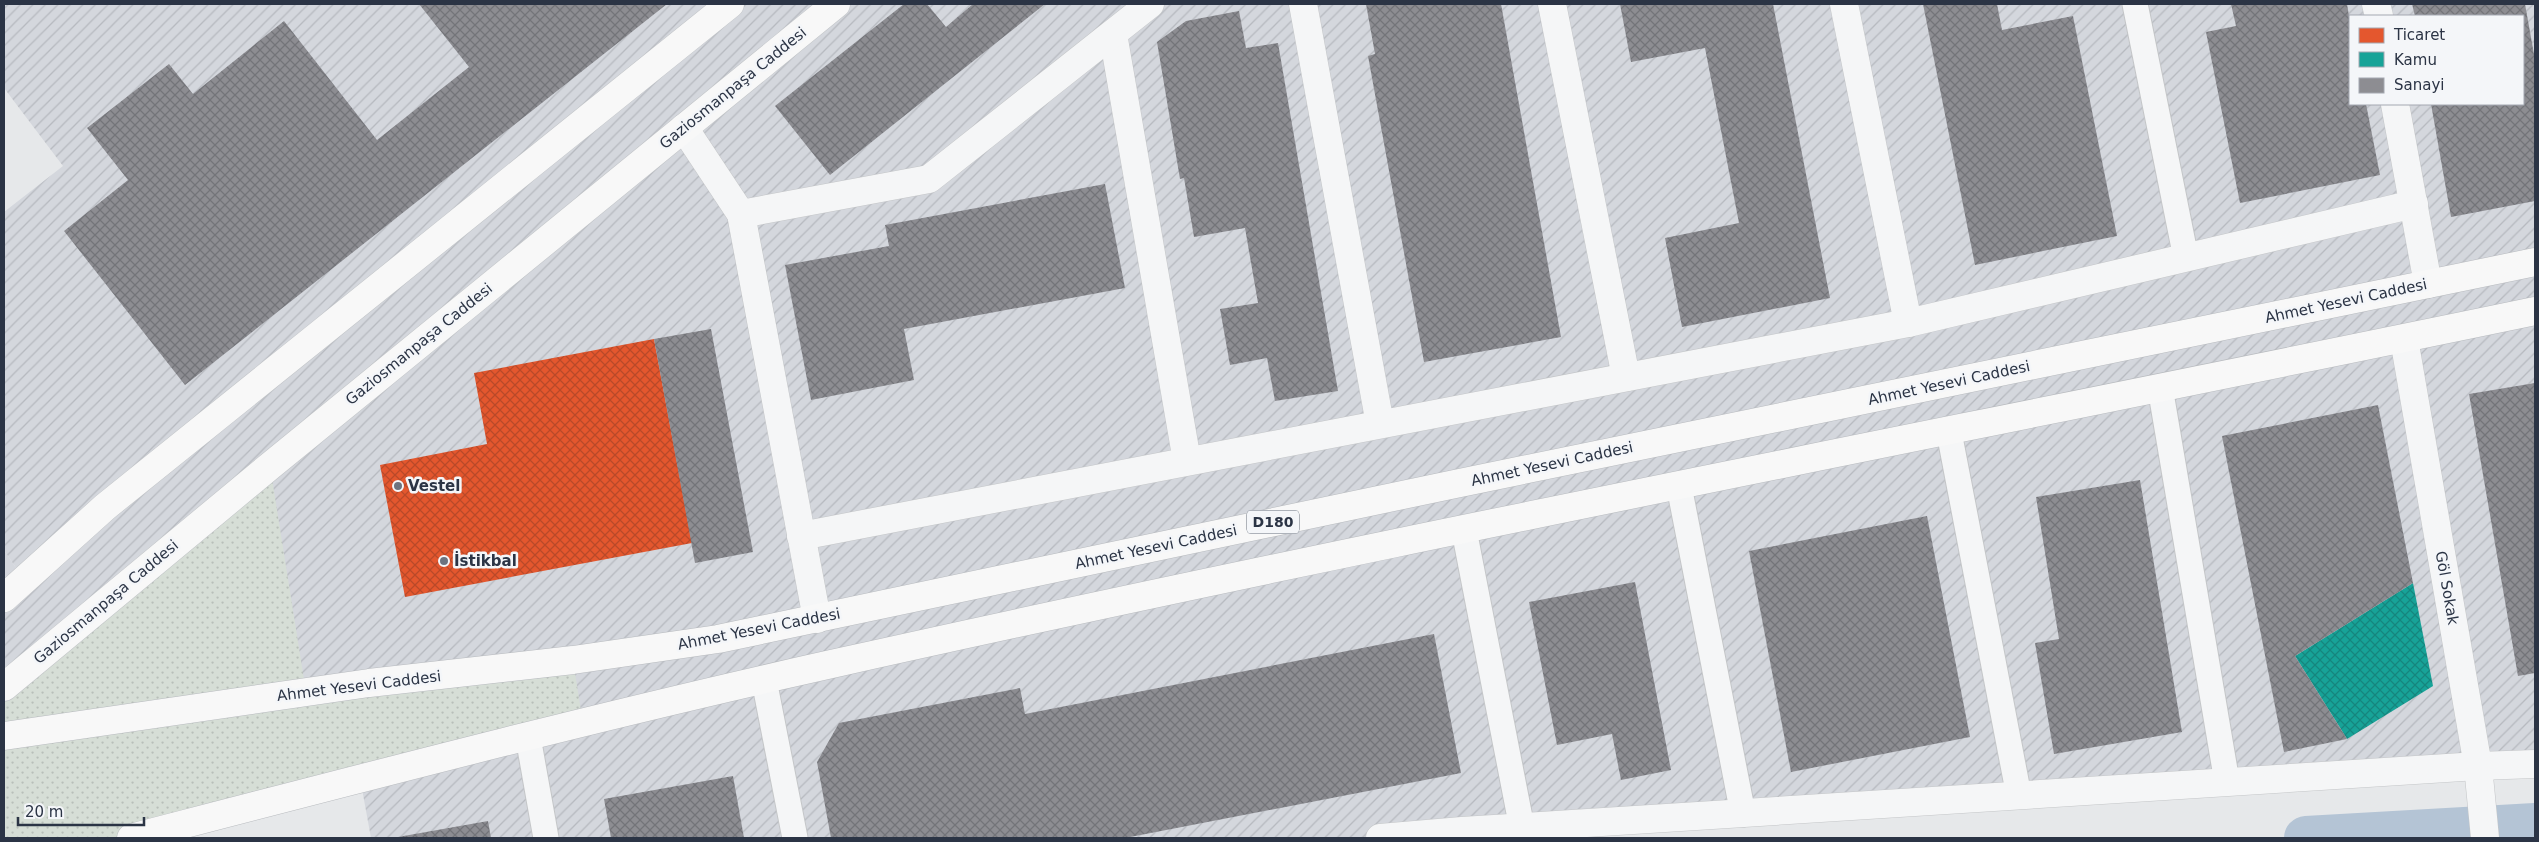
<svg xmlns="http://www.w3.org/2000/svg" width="2539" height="842" font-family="'DejaVu Sans',sans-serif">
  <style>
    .built { fill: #d4d7dd }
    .industrial { fill: url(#industrial-furrows); fill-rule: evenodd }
    .grass { fill: url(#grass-dots) }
    .shops { fill: url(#shops-cross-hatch) }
    .public { fill: url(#public-cross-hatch) }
    .industry { fill: url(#industry-cross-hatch) }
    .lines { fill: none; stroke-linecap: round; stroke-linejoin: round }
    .canal { stroke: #b4c4d5; stroke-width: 44 }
    .lane-casing { stroke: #c4c6c8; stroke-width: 27 }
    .street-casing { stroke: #c4c6c8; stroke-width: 29 }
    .primary-casing { stroke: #c2c5c8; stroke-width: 29 }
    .highway-casing { stroke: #b8bbbf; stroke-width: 29 }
    .lane { stroke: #f5f6f7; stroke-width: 25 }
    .street { stroke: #f5f6f7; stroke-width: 28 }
    .primary { stroke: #f8f8f8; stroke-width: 28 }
    .highway { stroke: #f8f8f8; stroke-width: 28 }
    .poi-dot { fill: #6c737f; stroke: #f4f6f9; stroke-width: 2 }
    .labels { text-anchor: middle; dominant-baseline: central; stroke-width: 5; stroke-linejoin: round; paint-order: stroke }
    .shield { fill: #f4f6f9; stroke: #676e7b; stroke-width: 1 }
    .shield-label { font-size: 14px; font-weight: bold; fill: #2b3445 }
    .street-label { font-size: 15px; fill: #2b3445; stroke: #f4f6f9 }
    .poi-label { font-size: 15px; font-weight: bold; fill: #2b3445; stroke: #f4f6f9; text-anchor: start }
  </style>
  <defs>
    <pattern id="industrial-furrows" width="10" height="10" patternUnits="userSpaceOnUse" patternTransform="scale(1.25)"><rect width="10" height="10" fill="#d4d7dd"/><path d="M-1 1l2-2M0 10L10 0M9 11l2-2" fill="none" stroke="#b6b9bf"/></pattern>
    <pattern id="grass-dots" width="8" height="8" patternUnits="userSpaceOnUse" patternTransform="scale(1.25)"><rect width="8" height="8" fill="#d6ded6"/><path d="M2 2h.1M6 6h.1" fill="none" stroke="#b8bfb9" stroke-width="1.8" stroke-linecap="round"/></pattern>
    <pattern id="shops-cross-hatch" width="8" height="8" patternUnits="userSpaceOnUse" patternTransform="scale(1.25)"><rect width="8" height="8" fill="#e4572e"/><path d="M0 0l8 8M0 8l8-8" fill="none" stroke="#b94929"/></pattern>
    <pattern id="public-cross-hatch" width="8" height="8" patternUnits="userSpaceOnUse" patternTransform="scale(1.25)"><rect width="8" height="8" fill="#17a398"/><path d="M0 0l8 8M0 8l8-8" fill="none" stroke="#15867e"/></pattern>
    <pattern id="industry-cross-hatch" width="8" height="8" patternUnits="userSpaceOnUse" patternTransform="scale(1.25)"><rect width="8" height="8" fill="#8d8d92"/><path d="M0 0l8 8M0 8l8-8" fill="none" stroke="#737479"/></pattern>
  </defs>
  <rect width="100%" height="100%" fill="#e6e8ea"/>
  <polygon class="built" points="4,550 24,580 4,598"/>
  <path class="industrial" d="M4,4h2531v760l-1155,74h-1009l-11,-60 -356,-42v-138l20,-18 -20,-30v-338l59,-46 -59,-78zM2350,16h173v88h-173z"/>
  <polygon class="grass" points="270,466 306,692 573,660 583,724 131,838 4,838 4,687"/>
  <polygon class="shops" points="654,339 692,543 405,597 380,465 487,444 474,373"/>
  <polygon class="public" points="2413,583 2433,686 2347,739 2295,656"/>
  <g class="industry">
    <polygon points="419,4 667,4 185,385 64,231 128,180 87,128 169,64 193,94 284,21 377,140 469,67"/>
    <polygon points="904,4 927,4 946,27 973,4 1045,4 830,175 775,106"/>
    <polygon points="1366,4 1501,4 1561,337 1424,362 1368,56 1375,54"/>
    <polygon points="1620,4 1773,4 1830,298 1682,327 1665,238 1739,223 1705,48 1631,62"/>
    <polygon points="1923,4 1997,4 2002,30 2073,16 2117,236 1975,265"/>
    <polygon points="2231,4 2347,4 2350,22 2350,104 2366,104 2380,175 2240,203 2206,32 2236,26"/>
    <polygon points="2412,4 2525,4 2535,60 2535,201 2451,217 2431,104 2523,104 2523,16 2415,16"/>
    <polygon points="1239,11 1246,48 1278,43 1338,391 1275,401 1267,358 1230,365 1220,309 1258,303 1245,228 1194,237 1184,178 1180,179 1157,42 1186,21"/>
    <polygon points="1105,184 1125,288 904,329 914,380 811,400 785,265 889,246 885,225"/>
    <polygon points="711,329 753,552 695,563 654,339"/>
    <polygon points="2535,383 2535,673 2518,676 2469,394"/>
    <polygon points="2378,405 2413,583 2295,656 2347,739 2284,752 2222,436"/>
    <polygon points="2140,480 2182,732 2054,754 2035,643 2059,639 2036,497"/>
    <polygon points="1927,516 1970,737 1791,772 1749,551"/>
    <polygon points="1635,582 1671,770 1621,780 1612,734 1557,745 1529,602"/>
    <polygon points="1434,634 1461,773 1125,838 831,838 817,762 839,723 1020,688 1025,714"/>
    <polygon points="733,776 744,838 611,838 604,799"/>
    <polygon points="488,821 491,838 398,838 398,837"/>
  </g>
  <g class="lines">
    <polyline class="canal" points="2306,838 2535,825"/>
    <g class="lane-casing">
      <g id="lane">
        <polyline points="2135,4 2186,258"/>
        <polyline points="2160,387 2227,782"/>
        <polyline points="1949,432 2019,796"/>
        <polyline points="1679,486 1743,814"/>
        <polyline points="1464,530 1522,828"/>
        <polyline points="764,680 795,838"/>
        <polyline points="528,737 546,838"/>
      </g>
    </g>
    <g class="street-casing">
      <g id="street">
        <polyline points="1303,4 1380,424"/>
        <polyline points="1552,4 1626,377"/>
        <polyline points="1844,4 1908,323"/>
        <polyline points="2376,4 2379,16"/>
        <polyline points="1113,34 1187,461"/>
        <polyline points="2395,104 2428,284"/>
        <polyline points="684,128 741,214 817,619"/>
        <polyline points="741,214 929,179 1150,4"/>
        <polyline points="2404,339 2478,766 2485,838"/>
        <polyline points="801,536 1908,323 2414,204"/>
        <polyline points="1380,838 1462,831 2478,766 2535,764"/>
      </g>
    </g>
    <g class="primary-casing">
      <g id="primary">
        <polyline points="4,598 105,507 730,4"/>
        <polyline points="4,687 270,466 836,4"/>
      </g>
    </g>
    <g class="highway-casing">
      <g id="highway">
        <polyline points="4,736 369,683 573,660 718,639 1455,484 2535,262"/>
        <path d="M131,838c231,-60 463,-121 696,-173 568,-127 1139,-236 1708,-354"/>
      </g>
    </g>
    <use href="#lane" class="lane"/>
    <use href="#street" class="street"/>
    <use href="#primary" class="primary"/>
    <use href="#highway" class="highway"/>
  </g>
  <g class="poi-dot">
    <circle cx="398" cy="486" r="5"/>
    <circle cx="444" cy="561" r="5"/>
  </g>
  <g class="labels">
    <rect class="shield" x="1247" y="510.5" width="52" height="23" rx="4"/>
    <g class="shield-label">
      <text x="1273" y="522">D180</text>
    </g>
    <g class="street-label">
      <text transform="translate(733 88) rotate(-39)">Gaziosmanpaşa Caddesi</text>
      <text transform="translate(2346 301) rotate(-12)">Ahmet Yesevi Caddesi</text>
      <text transform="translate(419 344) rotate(-39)">Gaziosmanpaşa Caddesi</text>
      <text transform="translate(1949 383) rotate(-12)">Ahmet Yesevi Caddesi</text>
      <text transform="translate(1552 464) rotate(-12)">Ahmet Yesevi Caddesi</text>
      <text transform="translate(1156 547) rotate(-12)">Ahmet Yesevi Caddesi</text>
      <text transform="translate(2447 588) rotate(80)">Göl Sokak</text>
      <text transform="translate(106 602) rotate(-40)">Gaziosmanpaşa Caddesi</text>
      <text transform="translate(759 629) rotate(-11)">Ahmet Yesevi Caddesi</text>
      <text transform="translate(359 686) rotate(-7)">Ahmet Yesevi Caddesi</text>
    </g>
    <g class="poi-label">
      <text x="408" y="486">Vestel</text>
      <text x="454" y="561">İstikbal</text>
    </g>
  </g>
  <rect width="2539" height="842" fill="none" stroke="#2b3445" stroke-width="10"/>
  <rect x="2349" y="15" width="175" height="90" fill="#f4f6f9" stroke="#a4a8b1"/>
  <rect x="2359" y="28" width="25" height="15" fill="#e4572e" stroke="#a4a8b1"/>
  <text x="2394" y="40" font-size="15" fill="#2b3445">Ticaret</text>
  <rect x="2359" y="52" width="25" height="15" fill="#17a398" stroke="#a4a8b1"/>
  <text x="2394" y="65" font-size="15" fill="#2b3445">Kamu</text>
  <rect x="2359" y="78" width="25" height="15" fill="#8d8d92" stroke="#a4a8b1"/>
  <text x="2394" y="90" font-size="15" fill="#2b3445">Sanayi</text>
  <path d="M18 817v8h126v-8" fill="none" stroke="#2b3445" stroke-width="2.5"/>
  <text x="25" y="817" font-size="15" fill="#2b3445" stroke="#f4f6f9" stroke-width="4" paint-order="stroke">20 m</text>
</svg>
